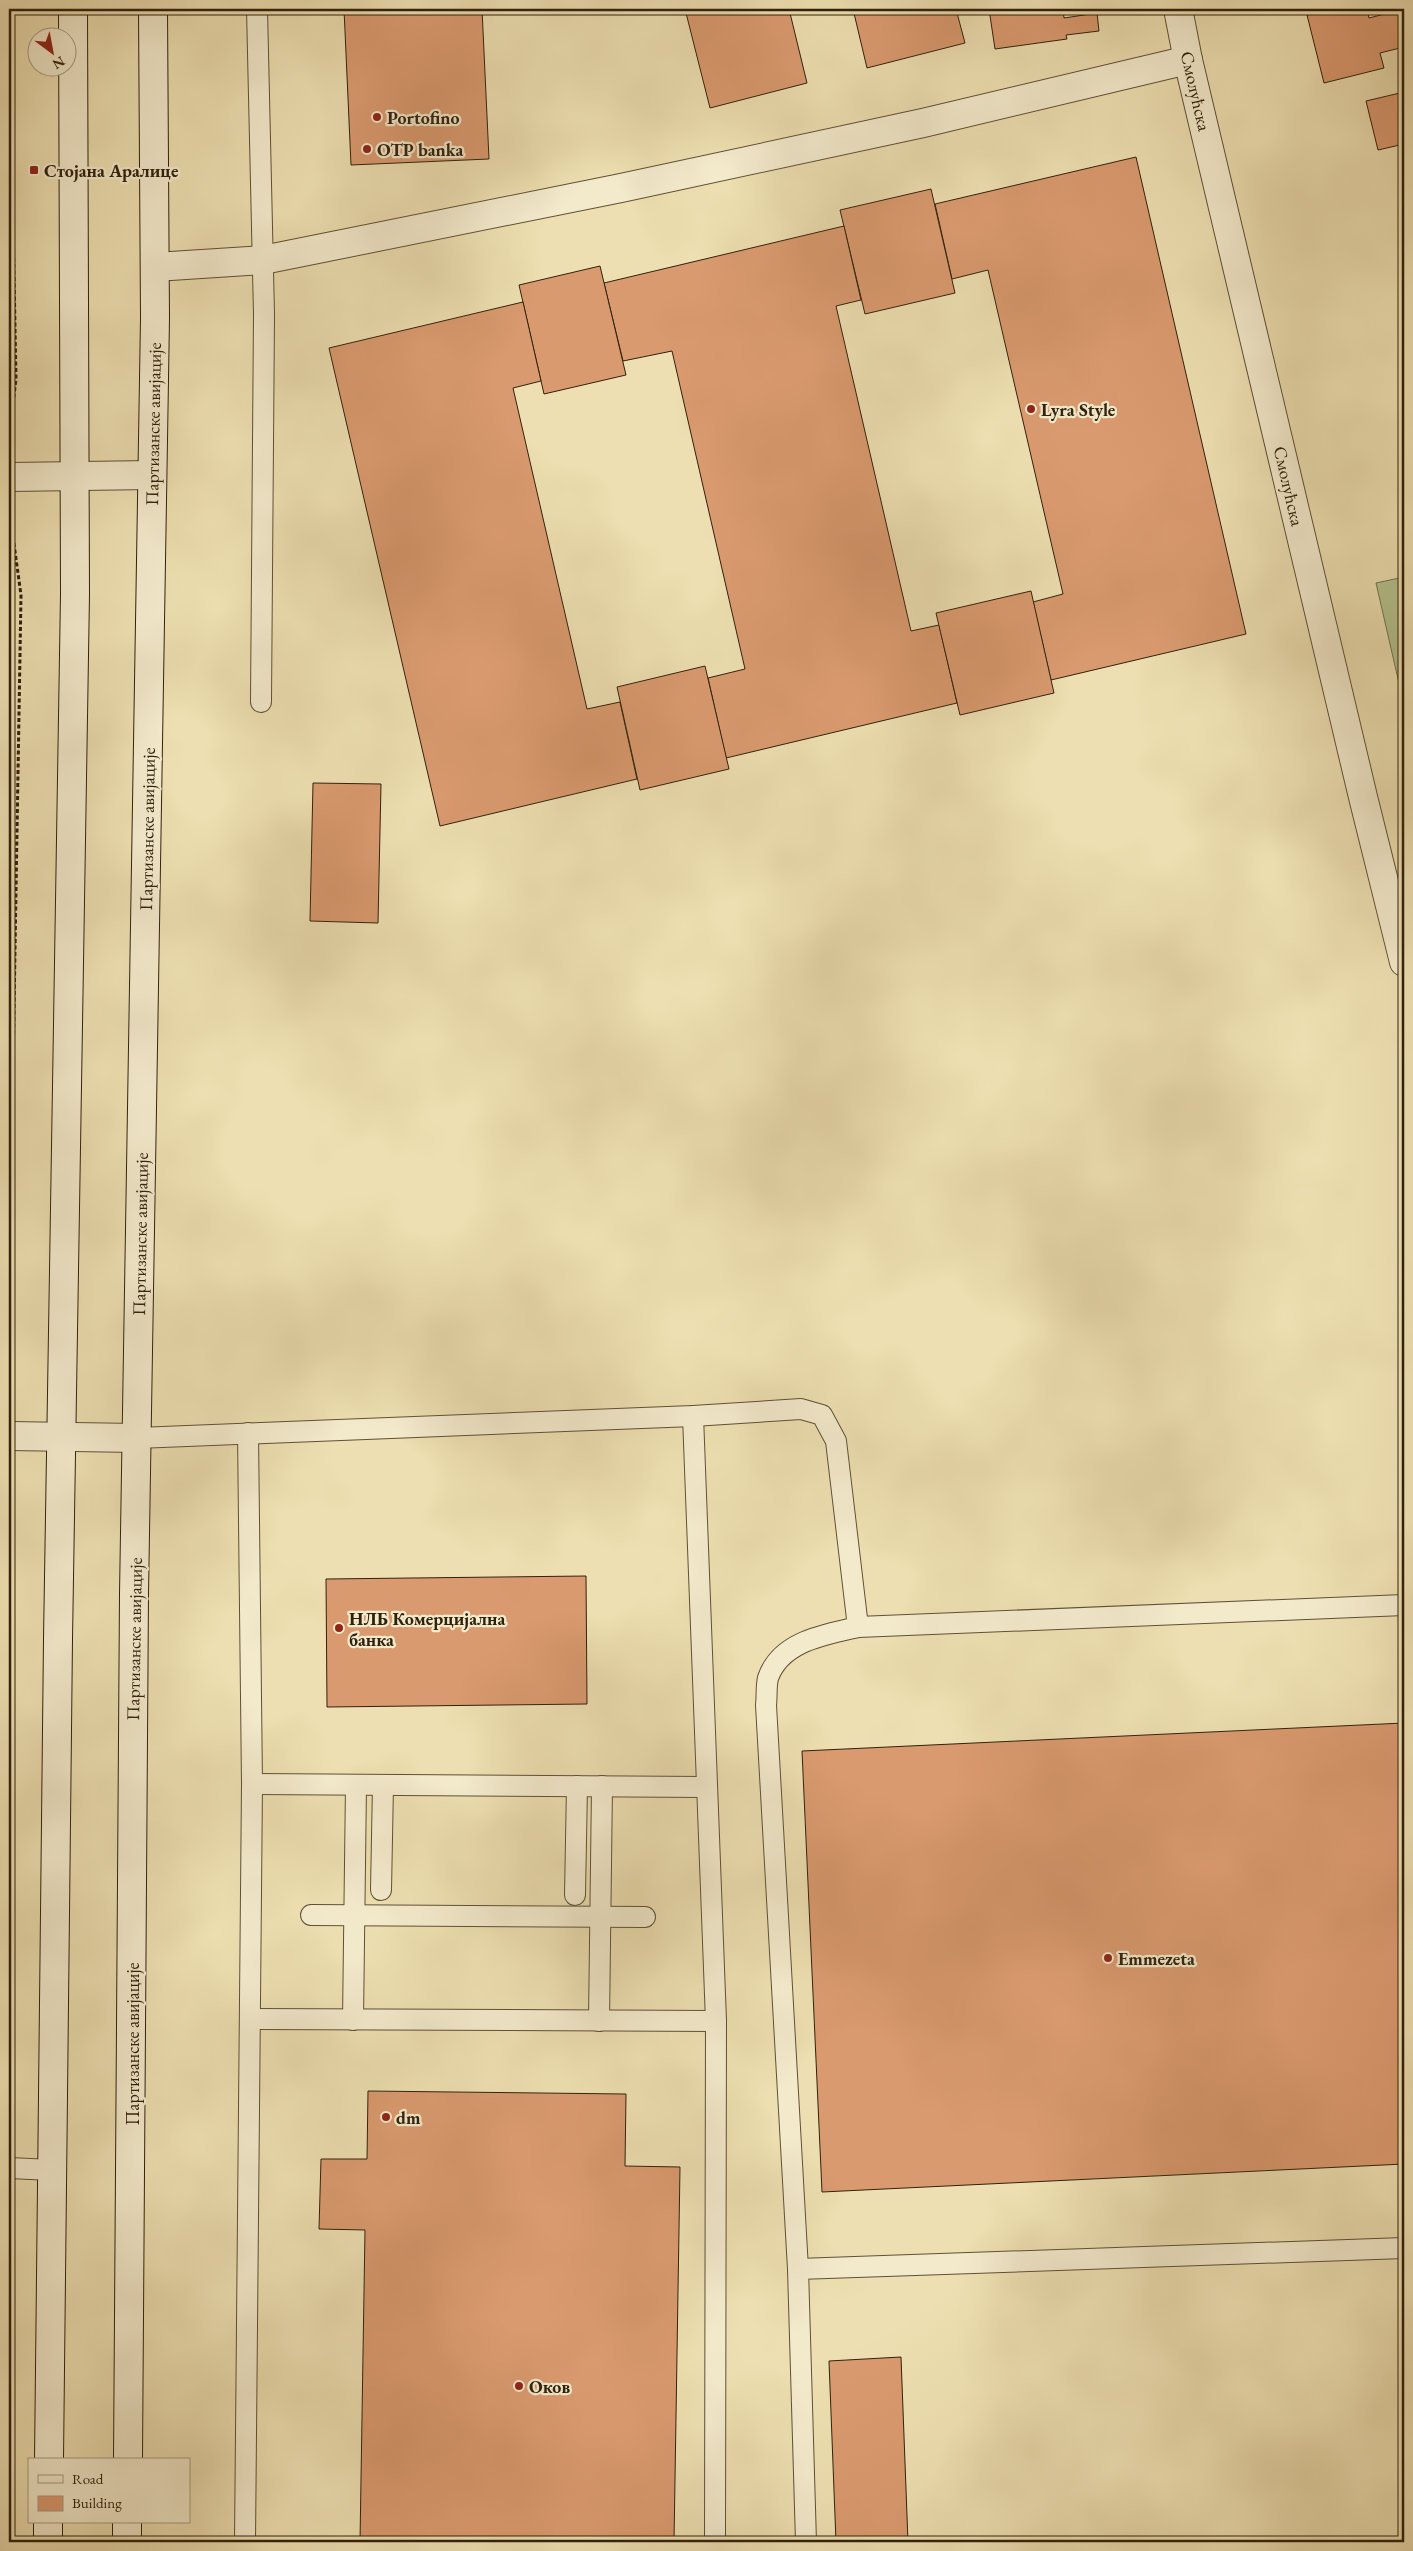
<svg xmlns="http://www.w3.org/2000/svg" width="1413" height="2551" font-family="'EB Garamond',serif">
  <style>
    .green { fill: #b4c28e; stroke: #72724e }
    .building { fill: #da9a6f; stroke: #30210d }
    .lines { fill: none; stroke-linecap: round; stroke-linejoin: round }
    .lane-casing { stroke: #5f5036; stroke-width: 22 }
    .street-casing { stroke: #5f5036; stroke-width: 30 }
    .secondary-casing { stroke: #30210d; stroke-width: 30 }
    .path { stroke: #30210d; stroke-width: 3; stroke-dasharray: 4 2.5; stroke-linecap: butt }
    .lane { stroke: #f3eacc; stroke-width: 20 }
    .street { stroke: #f3eacc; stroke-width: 28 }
    .secondary { stroke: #f3eacc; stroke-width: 28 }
    .poi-dot { fill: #8f2418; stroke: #f3eacc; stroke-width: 2 }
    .labels { text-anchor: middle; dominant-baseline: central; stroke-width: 4.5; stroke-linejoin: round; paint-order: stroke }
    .street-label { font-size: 18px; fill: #30210d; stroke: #f3eacc }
    .poi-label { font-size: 18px; font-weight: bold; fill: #30210d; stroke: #f3eacc; text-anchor: start }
  </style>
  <rect width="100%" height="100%" fill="#eddfb1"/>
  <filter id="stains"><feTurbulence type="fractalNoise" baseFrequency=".004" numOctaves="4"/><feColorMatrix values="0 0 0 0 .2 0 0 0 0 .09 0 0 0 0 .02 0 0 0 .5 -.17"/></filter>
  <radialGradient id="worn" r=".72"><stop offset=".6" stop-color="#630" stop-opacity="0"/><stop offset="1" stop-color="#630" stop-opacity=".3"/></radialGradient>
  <polygon class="green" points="1404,577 1404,705 1376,583"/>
  <g class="building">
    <polygon points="344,9 482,9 489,159 351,165"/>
    <polygon points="685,9 789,9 807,83 710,108"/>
    <polygon points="853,9 956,9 965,43 867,68"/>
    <polygon points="989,9 1063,9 1064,18 1097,13 1099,31 1066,35 1067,39 995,49"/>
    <polygon points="1334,9 1367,9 1369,18 1404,9 1404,47 1380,53 1384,68 1324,83 1307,15"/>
    <polygon points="1404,92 1404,144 1378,150 1366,101"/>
    <polygon points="1136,157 1246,634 1051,680 1033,602 1063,594 988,270 952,279 935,204"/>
    <polygon points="931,189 955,293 865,314 840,210"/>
    <polygon points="844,226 861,300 836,306 911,631 939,625 957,703 726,758 708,678 745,669 672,351 623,361 604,283"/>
    <polygon points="600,266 626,375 544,394 519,285"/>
    <polygon points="523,302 541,381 513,388 587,709 620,702 637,779 440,826 329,348"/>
    <polygon points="1031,591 1054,693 960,715 936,613"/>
    <polygon points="705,666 729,769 640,790 617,687"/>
    <polygon points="313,783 381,784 378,923 310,921"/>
    <polygon points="586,1576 587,1704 327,1707 326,1579"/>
    <polygon points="1404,1723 1404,2164 822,2192 802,1751"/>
    <polygon points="368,2091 626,2094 625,2166 680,2167 674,2542 360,2542 365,2230 319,2229 321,2159 367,2159"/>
    <polygon points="901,2357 908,2542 836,2542 829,2361"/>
  </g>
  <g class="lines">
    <g class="lane-casing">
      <g id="lane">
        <polyline points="257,9 264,314 261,702"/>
        <polyline points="693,1416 716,2021 715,2542"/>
        <polyline points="137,1438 693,1416 801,1409 822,1415 836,1441 858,1627"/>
        <polyline points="252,1784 706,1787"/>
        <polyline points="381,1890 383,1785"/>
        <polyline points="575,1895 577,1786"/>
        <polyline points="311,1915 645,1917"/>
        <polyline points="251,2019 716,2021"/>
        <polyline points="353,2020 356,1785"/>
        <polyline points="599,2021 602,1786"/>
        <polyline points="9,2168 52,2170"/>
        <polyline points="798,2269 1404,2248"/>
        <polyline points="245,2542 252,1784 248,1433"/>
        <path d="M806,2542l-8,-273 -32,-564c1,-8 0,-19 2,-27 13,-37 56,-43 90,-51l546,-22"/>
      </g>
    </g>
    <g class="street-casing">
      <g id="street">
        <polyline points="1178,9 1188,60 1363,797 1404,962"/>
        <polyline points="155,267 263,260 621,188 923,123 1188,60"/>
        <polyline points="9,477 152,475"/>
        <polyline points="9,1436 137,1438"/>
      </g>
    </g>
    <g class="secondary-casing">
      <g id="secondary">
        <polyline points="49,2460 58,1639 75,594 73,9"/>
        <polyline points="128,2460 134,1594 155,318 153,9"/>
        <polyline points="48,2542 48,2522"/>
        <polyline points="127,2542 127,2522"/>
      </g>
    </g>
    <g class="path">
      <polyline points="9,17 16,379 9,438"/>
      <polyline points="9,1307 21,595 10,515"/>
    </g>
    <use href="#lane" class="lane"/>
    <use href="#street" class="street"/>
    <use href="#secondary" class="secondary"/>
  </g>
  <g class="poi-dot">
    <circle cx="377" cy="117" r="5"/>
    <circle cx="367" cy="149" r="5"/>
    <rect x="29" y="165" width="10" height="10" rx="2.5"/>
    <circle cx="1031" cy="409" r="5"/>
    <circle cx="339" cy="1628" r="5"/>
    <circle cx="1108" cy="1958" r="5"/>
    <circle cx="386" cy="2117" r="5"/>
    <circle cx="519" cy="2386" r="5"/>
  </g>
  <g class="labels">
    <g class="street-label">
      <text transform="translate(1196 91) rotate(77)">Смолућска</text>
      <text transform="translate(153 424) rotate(-89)">Партизанске авијације</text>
      <text transform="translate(1289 486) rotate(77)">Смолућска</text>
      <text transform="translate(147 829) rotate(-89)">Партизанске авијације</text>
      <text transform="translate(140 1234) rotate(-89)">Партизанске авијације</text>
      <text transform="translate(134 1639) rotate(-89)">Партизанске авијације</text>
      <text transform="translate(132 2044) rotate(-90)">Партизанске авијације</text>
    </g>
    <g class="poi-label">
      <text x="387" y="117">Portofino</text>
      <text x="377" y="149">OTP banka</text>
      <text x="44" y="170">Стојана Аралице</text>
      <text x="1041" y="409">Lyra Style</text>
      <text x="349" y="1618">НЛБ Комерцијална<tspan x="349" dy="21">банка</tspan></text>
      <text x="1118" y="1958">Emmezeta</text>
      <text x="396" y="2117">dm</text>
      <text x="529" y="2386">Оков</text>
    </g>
  </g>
  <rect width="1413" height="2551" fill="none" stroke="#eddfb1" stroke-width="30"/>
  <rect x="10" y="10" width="1393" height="2531" fill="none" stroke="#30210d" stroke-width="2.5"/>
  <rect x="15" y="15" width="1383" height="2521" fill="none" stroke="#30210d"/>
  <rect x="28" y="2458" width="162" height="65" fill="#f3eacc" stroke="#a59a80"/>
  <rect x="38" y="2475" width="25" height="8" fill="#f3eacc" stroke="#a59a80"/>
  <text x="72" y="2484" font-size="15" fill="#30210d">Road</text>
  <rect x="38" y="2496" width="25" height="15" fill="#da9a6f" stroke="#a59a80"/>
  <text x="72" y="2508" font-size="15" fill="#30210d">Building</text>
  <g transform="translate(52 52) rotate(148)"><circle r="24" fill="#f3eacc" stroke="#a59a80"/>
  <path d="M0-4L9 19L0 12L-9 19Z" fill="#8f2418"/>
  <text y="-8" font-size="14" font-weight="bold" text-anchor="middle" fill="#30210d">N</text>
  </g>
  <rect width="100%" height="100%" filter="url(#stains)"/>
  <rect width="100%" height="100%" fill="url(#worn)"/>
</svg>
